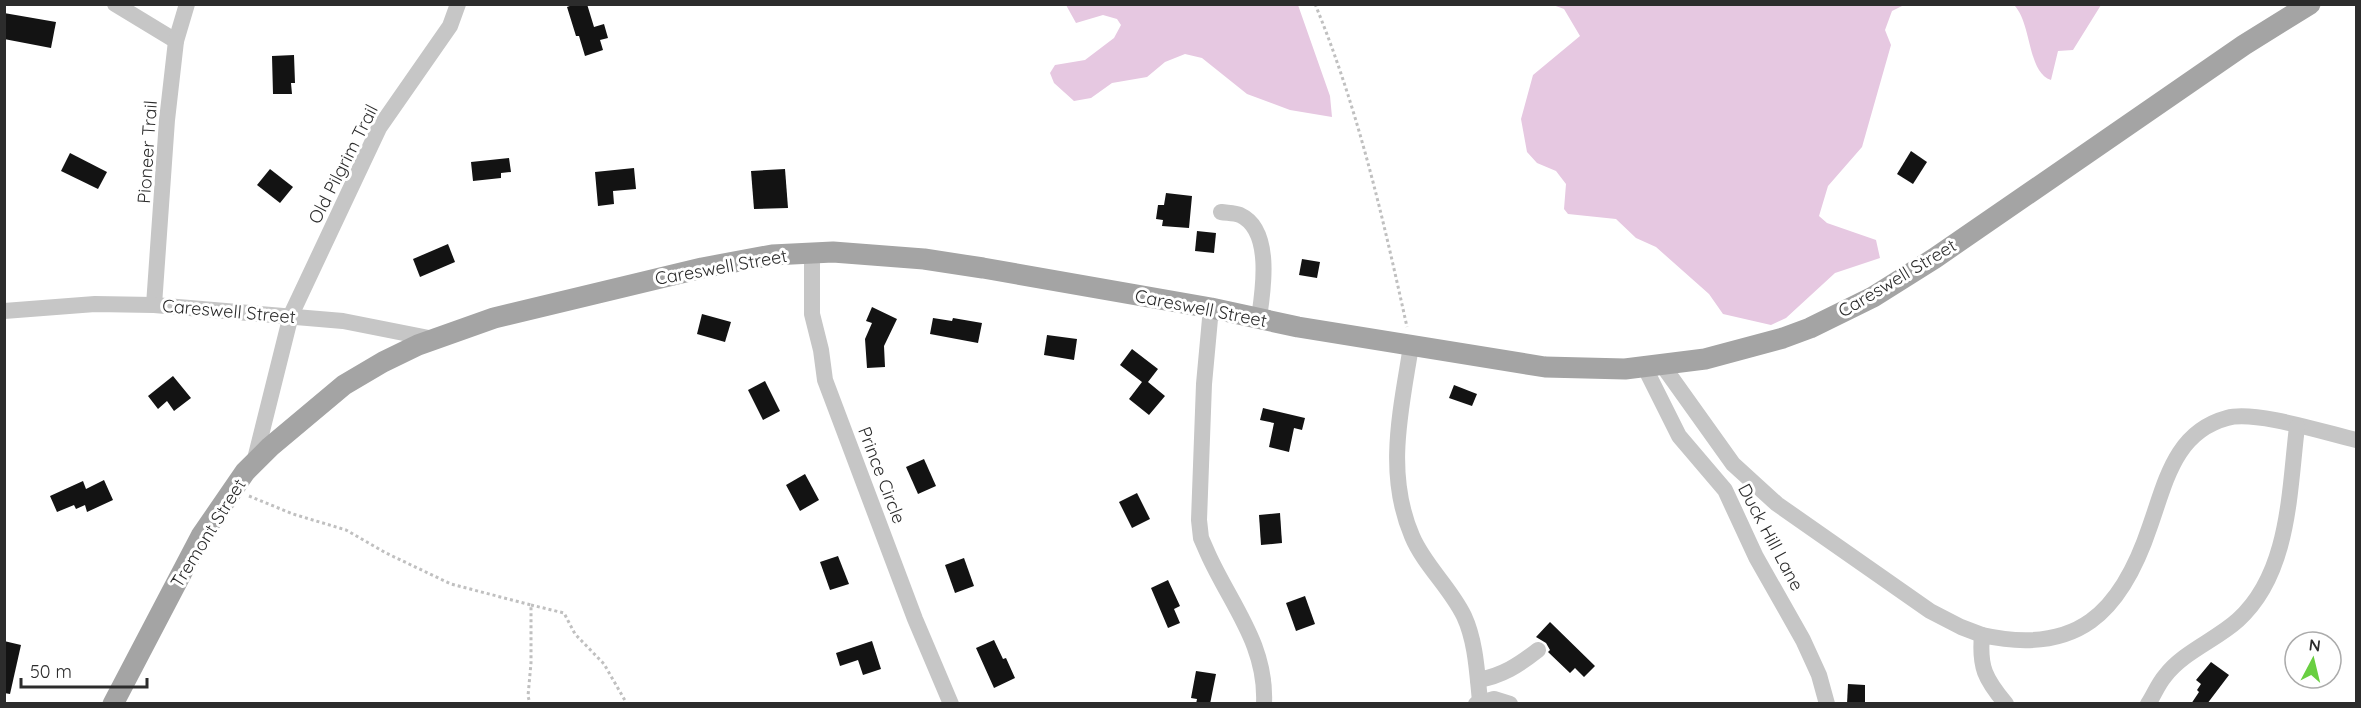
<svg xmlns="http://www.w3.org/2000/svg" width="2361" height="708" font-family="Quicksand,sans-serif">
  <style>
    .water { fill: #e6c8e1 }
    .building { fill: #131313 }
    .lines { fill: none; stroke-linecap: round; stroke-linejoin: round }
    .path { stroke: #c0c0c0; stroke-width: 3; stroke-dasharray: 3 3; stroke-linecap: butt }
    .minor { stroke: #c6c6c6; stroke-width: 16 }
    .major { stroke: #a4a4a4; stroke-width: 21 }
    .labels { text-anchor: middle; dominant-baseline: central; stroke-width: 6; stroke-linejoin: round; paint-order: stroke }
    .street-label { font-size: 18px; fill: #2c2c2c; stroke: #fff }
  </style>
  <rect width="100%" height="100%" fill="#fff"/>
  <g class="water">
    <polygon points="1066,5 1298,5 1330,96 1332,117 1290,110 1247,94 1202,58 1185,54 1165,62 1147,77 1112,83 1091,98 1074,101 1054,83 1050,73 1055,65 1085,60 1114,38 1121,25 1117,19 1103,15 1076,23"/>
    <polygon points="1553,5 1904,5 1892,11 1885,30 1891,45 1862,147 1828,186 1819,216 1827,223 1876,240 1880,258 1835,273 1786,318 1771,325 1723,314 1709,294 1656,247 1636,238 1616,219 1568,214 1564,209 1566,184 1556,171 1537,163 1527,152 1521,119 1533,75 1580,36 1564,9"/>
    <path d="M2014,5h87l-28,45 -15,1 -7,29c-24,-8 -19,-57 -37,-75z"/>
  </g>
  <g class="building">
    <polygon points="575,4 587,4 594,27 604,24 608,38 600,40 603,50 585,56 579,36 576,36 567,7"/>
    <polygon points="4,13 56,22 51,48 4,39"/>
    <polygon points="294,55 295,83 291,83 292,94 273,94 272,56"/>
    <polygon points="1911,151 1927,162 1913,184 1897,174"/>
    <polygon points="70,153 107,172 98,189 61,171"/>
    <polygon points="509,158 511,172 501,173 501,178 473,181 471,162"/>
    <polygon points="634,168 636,189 613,191 614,204 598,206 595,172"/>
    <polygon points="270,169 293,187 280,203 257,185"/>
    <polygon points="785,169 788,208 754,209 751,171"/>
    <polygon points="1166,193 1192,196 1189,228 1162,226 1163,220 1156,219 1158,205 1164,205"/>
    <polygon points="1197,231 1216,233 1214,253 1195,251"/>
    <polygon points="448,244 455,262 420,277 413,259"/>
    <polygon points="1302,259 1320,262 1317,278 1299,275"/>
    <polygon points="872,307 897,319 884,346 885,367 867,368 865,339 872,323 866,321"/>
    <polygon points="702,314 731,322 725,342 697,334"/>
    <polygon points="933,318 952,321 953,318 982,323 978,343 930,334"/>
    <polygon points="1047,335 1077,339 1074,360 1044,355"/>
    <polygon points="1132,349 1158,369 1148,382 1165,396 1149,415 1129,399 1142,382 1120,365"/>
    <polygon points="173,376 191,398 174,411 167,401 158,409 148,396"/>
    <polygon points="765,381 780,411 763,420 748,390"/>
    <polygon points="1454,385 1477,394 1472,406 1449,398"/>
    <polygon points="1263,408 1305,418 1302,430 1294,428 1289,452 1269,447 1274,423 1260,420"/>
    <polygon points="924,459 936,486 918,494 906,467"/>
    <polygon points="805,474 819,500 800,511 786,485"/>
    <polygon points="104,480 113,500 87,512 85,505 76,509 74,505 57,512 50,496 83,481 86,489"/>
    <polygon points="1137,493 1150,519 1132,528 1119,502"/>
    <polygon points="1280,513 1282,543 1261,545 1259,515"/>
    <polygon points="838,556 849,584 830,590 820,562"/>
    <polygon points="964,558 974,586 955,593 945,565"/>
    <polygon points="1168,580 1180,606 1174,609 1180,623 1168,628 1151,588"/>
    <polygon points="1305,596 1315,624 1296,631 1286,603"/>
    <polygon points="1550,622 1595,666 1584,677 1575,668 1570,673 1548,652 1550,650 1546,643 1536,637"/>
    <polygon points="994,640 1003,659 1006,658 1015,678 994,688 976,648"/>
    <polygon points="4,641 21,645 10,694 4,693"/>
    <polygon points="872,641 881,669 863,675 858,660 840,666 836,653"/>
    <polygon points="2211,662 2229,675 2207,704 2191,704 2199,692 2197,690 2201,684 2196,680"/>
    <polygon points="1196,671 1216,674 1210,704 1196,704 1197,699 1191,698"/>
    <polygon points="1848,684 1865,685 1865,704 1847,704"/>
  </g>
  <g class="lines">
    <g class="path">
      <path d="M1315,4c43,104 68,214 92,323"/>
      <polyline points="249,496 293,514 346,530 386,553 451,584 531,605 531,663 528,696 530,704"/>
      <polyline points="531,605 564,613 575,634 604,664 627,704"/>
    </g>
    <g class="minor">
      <polyline points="115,4 176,41"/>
      <path d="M1221,212c6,1 14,1 19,3 33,15 23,76 19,103"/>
      <polyline points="812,253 812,314 821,350 825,380 915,619 951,704"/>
      <polyline points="154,305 167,120 176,41 187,4"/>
      <path d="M1211,308l-7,76 -5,136 2,18 7,16c23,51 59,91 56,150"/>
      <polyline points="4,311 95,304 154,305 343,321 434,339"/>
      <path d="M1411,346c-10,64 -26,127 1,190 12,29 38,51 52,80 12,26 13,57 16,85"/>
      <polyline points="1663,366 1733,464 1777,504 1930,611 1961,627 1982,635"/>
      <polyline points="1645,368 1679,436 1725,490 1756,557 1803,640 1819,675 1827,704"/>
      <polyline points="254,463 291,315 379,128 450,26 458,4"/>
      <path d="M1478,680c24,-4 41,-15 60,-30"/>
      <polyline points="1476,704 1494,699 1510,704"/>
      <path d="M2006,704c-21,-25 -27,-37 -24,-69 95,21 139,-22 168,-109 16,-45 25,-94 77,-108 28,-8 99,15 129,22"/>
      <path d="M2148,704c6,-9 10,-20 17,-28 18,-24 51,-36 73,-56 52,-47 51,-129 59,-193"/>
    </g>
    <polyline class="major" points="113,704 201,536 245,472 270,447 344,385 383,362 418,345 494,318 702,268 772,255 833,252 924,259 983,268 1211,308 1298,327 1545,367 1625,369 1705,359 1783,338 1810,328 1873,297 1935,258 2244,45 2310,4"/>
  </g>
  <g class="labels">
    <g class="street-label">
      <text transform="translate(147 152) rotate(-86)">Pioneer Trail</text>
      <text transform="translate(343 164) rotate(-63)">Old Pilgrim Trail</text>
      <text transform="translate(721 267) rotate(-10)">Careswell Street</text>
      <text transform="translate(1897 278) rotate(-31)">Careswell Street</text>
      <text transform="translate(1201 308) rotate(11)">Careswell Street</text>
      <text transform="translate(229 311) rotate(5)">Careswell Street</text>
      <text transform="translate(882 475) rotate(69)">Prince Circle</text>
      <text transform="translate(208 533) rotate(-58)">Tremont Street</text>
      <text transform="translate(1771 537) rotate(62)">Duck Hill Lane</text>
    </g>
  </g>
  <rect width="2361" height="708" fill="none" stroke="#2c2c2c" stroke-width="12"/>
  <g transform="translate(2313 660) rotate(7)"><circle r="28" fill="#ffffff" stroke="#ababab" stroke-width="1.5"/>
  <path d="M0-4.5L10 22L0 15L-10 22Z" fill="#69cf41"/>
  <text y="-9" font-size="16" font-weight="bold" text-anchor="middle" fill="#2c2c2c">N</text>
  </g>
  <path d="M21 678v9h126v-9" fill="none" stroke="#2c2c2c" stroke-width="3"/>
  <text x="30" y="678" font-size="18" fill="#2c2c2c" stroke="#ffffff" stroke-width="4.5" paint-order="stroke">50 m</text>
</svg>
